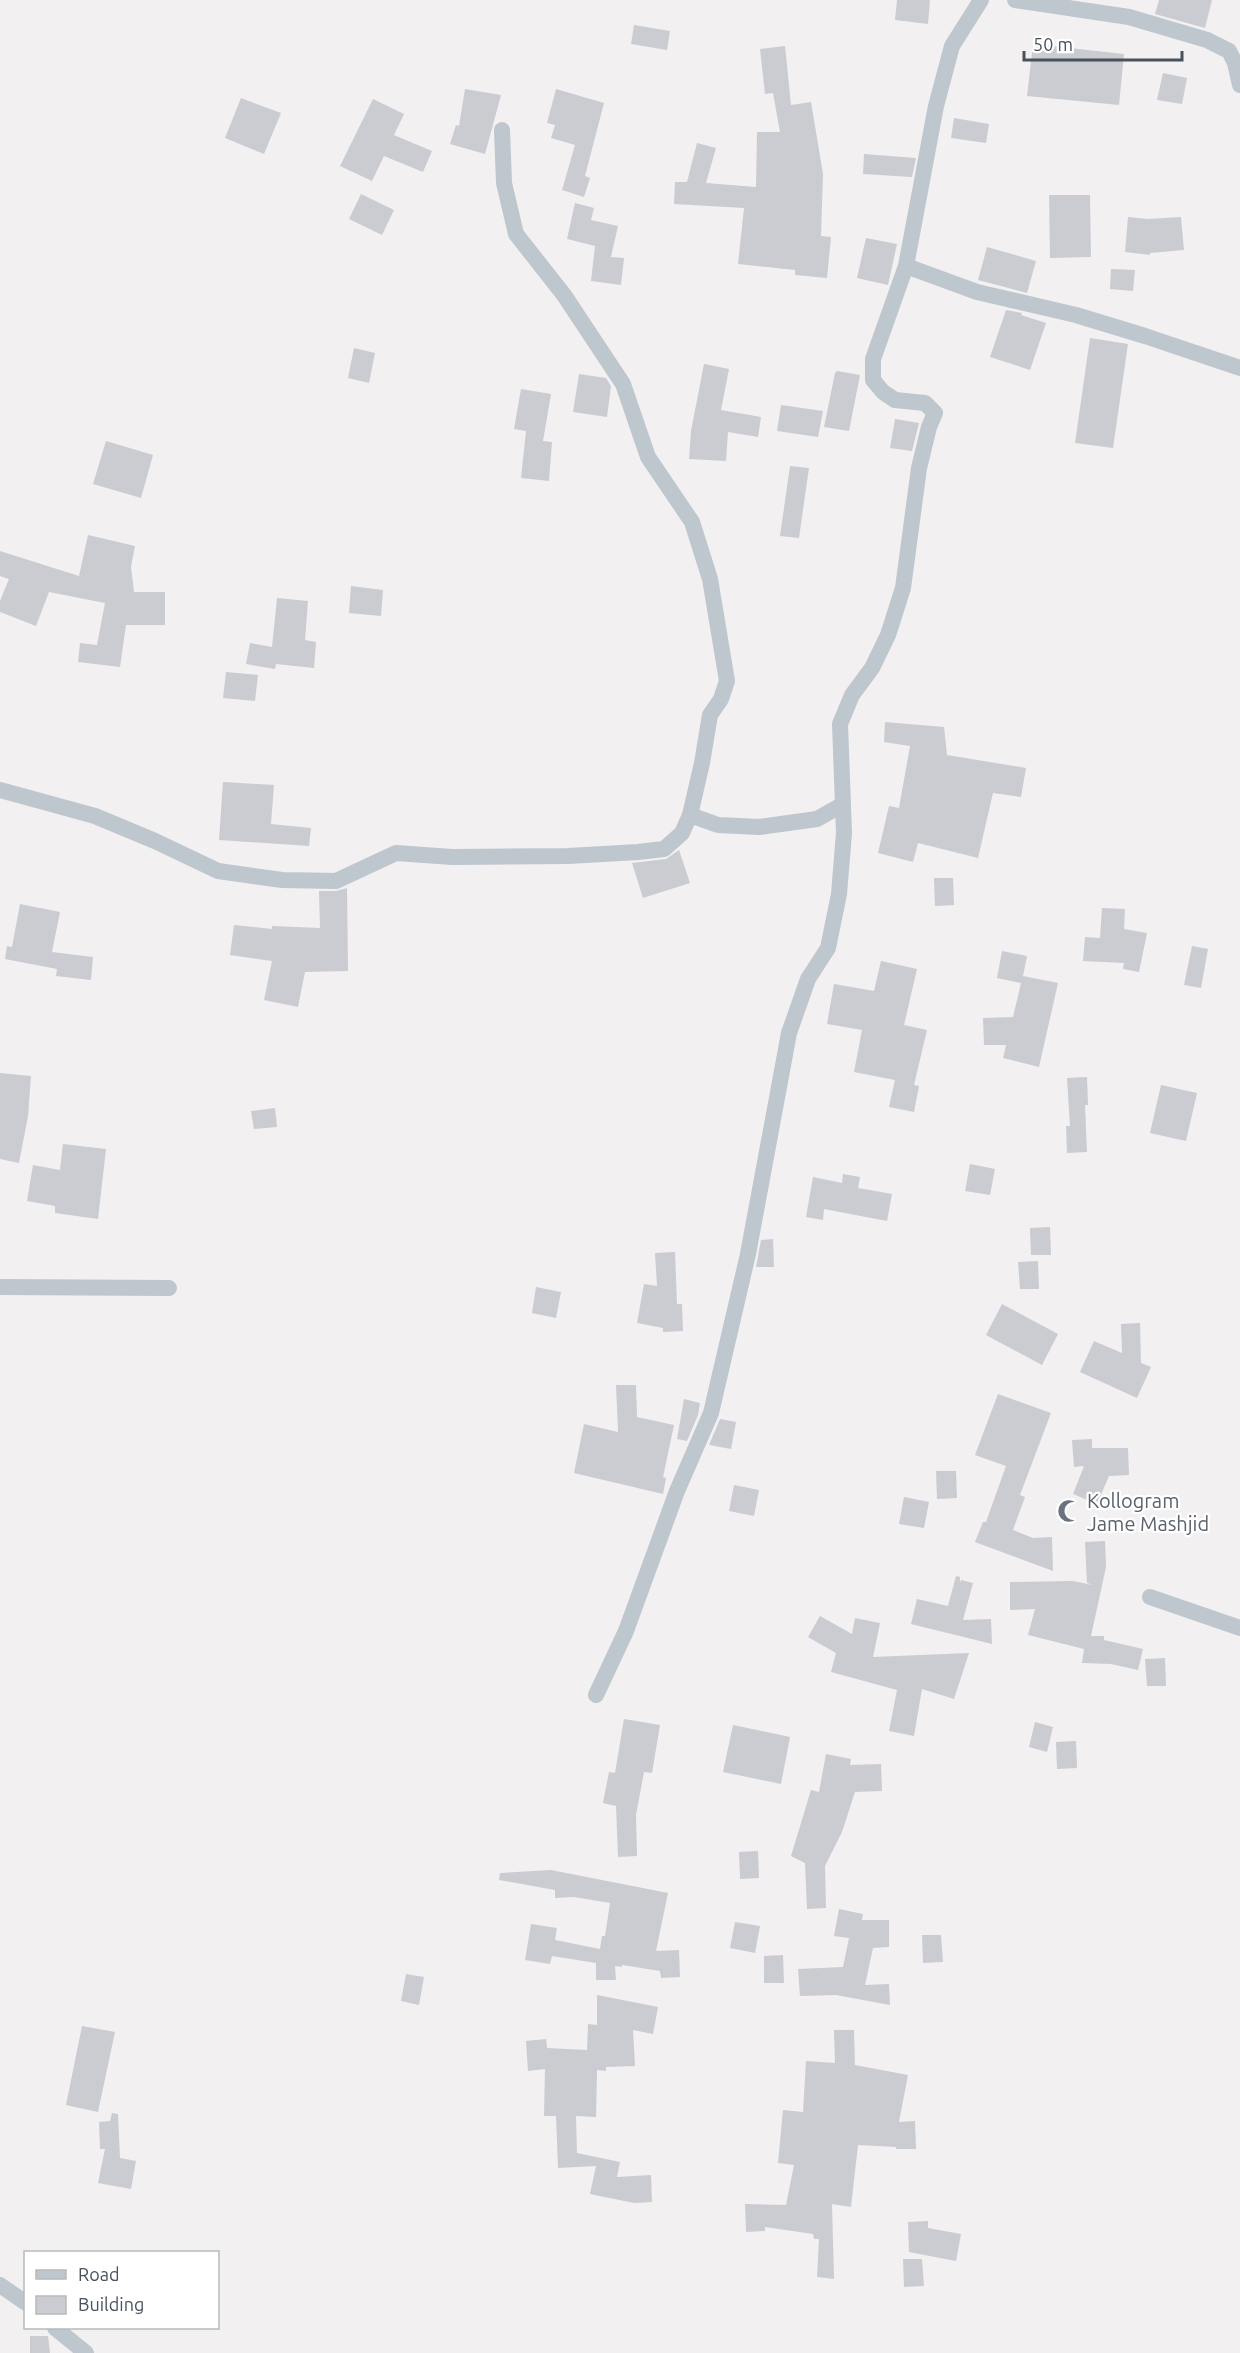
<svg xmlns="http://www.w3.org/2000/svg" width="1240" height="2353" font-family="Ubuntu,sans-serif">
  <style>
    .building { fill: #caccd2 }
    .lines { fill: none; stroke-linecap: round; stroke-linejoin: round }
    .minor { stroke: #bec6ce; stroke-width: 16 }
    .labels { text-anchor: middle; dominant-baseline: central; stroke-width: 4.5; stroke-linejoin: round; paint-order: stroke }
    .worship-label { font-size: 20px; fill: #5b616d; stroke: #fff; text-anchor: start }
  </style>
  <rect width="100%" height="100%" fill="#f2f0f0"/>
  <g class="building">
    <polygon points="897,0 930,0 928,24 895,20"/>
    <polygon points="1159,0 1212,0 1205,28 1155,14"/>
    <polygon points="634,25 670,31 667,50 631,44"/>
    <polygon points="1033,44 1124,54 1119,105 1027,96"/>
    <polygon points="785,46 791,105 811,102 823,174 821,236 831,237 827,278 795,275 795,270 738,264 744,208 674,204 675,182 687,182 697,143 716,148 706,183 756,187 757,132 780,132 773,93 765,94 760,49"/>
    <polygon points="1163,73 1187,78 1182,104 1157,100"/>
    <polygon points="465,89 501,95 485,154 450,144 456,125 459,126"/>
    <polygon points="556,89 604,103 585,176 590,178 584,197 562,190 575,145 551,138 555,125 547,123"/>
    <polygon points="241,98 281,113 264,154 225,138"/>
    <polygon points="373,99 404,114 394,135 432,151 423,172 384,156 372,181 340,166"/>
    <polygon points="954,118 989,124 986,143 951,138"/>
    <polygon points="864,154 916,158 912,177 863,174"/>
    <polygon points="361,194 394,210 382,235 349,219"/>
    <polygon points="1049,195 1090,195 1091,257 1050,258"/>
    <polygon points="575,203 594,208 591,220 618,226 611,257 624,258 621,285 591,281 595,246 567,239"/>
    <polygon points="1128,217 1148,219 1181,217 1184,250 1150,253 1150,255 1125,252"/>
    <polygon points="866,238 897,244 888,285 857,278"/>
    <polygon points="987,247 1036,261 1027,293 978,280"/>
    <polygon points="1111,269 1135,270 1133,291 1110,289"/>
    <polygon points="1006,310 1022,313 1021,315 1046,323 1030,370 990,357"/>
    <polygon points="1090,338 1128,344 1113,448 1075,443"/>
    <polygon points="354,348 375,353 369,383 348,378"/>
    <polygon points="704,364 729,369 721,410 761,417 758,437 728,432 726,461 689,459 691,431"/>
    <polygon points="837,371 860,375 849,431 824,427 835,373"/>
    <polygon points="579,374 606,378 611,386 607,417 573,412"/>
    <polygon points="521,389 551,394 543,441 552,442 549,481 521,478 526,431 514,429"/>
    <polygon points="781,405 823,411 818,437 777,431"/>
    <polygon points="895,419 919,423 912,451 890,448"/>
    <polygon points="106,441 153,455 141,498 93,484"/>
    <polygon points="790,466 809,468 799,538 780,536"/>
    <polygon points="88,535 135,546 131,567 134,592 165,592 165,625 126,625 120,667 78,662 80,643 97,645 105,603 49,592 36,626 0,612 0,601 9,579 0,576 0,551 79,576"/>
    <polygon points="351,586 383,590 381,616 349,613"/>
    <polygon points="277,598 308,601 305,640 316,642 314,668 276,664 275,669 246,664 250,643 272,647"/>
    <polygon points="226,672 258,675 255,701 223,698"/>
    <polygon points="885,722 944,727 947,755 1026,768 1021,797 993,793 978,858 918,843 913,862 878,853 889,806 899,808 910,746 884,742"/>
    <polygon points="223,782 274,785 271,824 311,828 309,846 219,840"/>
    <polygon points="679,850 690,883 643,898 632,863 666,859"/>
    <polygon points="934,878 953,878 954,905 935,906"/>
    <polygon points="347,888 348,971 305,972 298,1007 264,1000 272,961 230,955 234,925 272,929 272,926 320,928 319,891 336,891"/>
    <polygon points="20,904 60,912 52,952 93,957 91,980 56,976 57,969 5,959 7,946 12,947"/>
    <polygon points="1102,908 1125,909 1124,929 1147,933 1139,972 1123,969 1124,963 1083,961 1085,937 1100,938"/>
    <polygon points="1192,946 1208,949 1201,988 1184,985"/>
    <polygon points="1002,951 1027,956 1023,976 1058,983 1039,1067 1003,1058 1006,1045 984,1045 983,1018 1013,1017 1021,983 997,978"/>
    <polygon points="881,961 917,969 904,1025 927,1030 914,1085 919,1086 914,1112 889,1107 895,1080 854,1072 862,1030 827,1024 834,984 874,991"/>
    <polygon points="0,1073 31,1076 28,1116 19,1163 0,1159"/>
    <polygon points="1087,1077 1088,1105 1085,1105 1087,1152 1067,1153 1066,1126 1070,1126 1067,1078"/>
    <polygon points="1161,1085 1197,1093 1186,1141 1150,1133"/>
    <polygon points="275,1108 277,1127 254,1129 251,1111"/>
    <polygon points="63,1144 106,1149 98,1219 55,1213 55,1206 27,1201 33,1165 60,1170"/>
    <polygon points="970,1164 995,1169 990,1195 965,1191"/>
    <polygon points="843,1174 860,1177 858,1188 892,1194 887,1221 824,1209 823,1220 806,1217 813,1177 842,1183"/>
    <polygon points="1050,1227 1051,1255 1031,1255 1030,1228"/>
    <polygon points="773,1239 774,1267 756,1267 761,1240"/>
    <polygon points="675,1252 677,1304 682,1304 683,1331 663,1332 663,1328 637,1323 644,1284 657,1286 655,1253"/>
    <polygon points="1038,1261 1039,1289 1020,1289 1018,1262"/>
    <polygon points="536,1287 561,1292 556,1318 532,1313"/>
    <polygon points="1002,1304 1058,1334 1042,1365 986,1335"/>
    <polygon points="1140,1323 1141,1363 1151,1367 1137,1398 1080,1372 1094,1341 1122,1353 1121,1324"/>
    <polygon points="616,1385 636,1385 637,1417 674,1425 663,1477 666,1478 663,1494 574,1473 584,1424 618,1432"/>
    <polygon points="998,1394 1051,1413 1020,1495 1025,1497 1013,1530 1033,1538 1052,1537 1053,1571 975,1542 983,1522 986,1522 1006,1466 975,1455"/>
    <polygon points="684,1399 700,1403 698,1415 687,1441 677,1439"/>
    <polygon points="720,1419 736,1422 731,1449 709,1445"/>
    <polygon points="1092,1439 1092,1448 1128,1448 1129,1475 1109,1476 1097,1504 1073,1494 1084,1466 1074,1467 1072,1440"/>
    <polygon points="936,1471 956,1471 957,1498 937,1499"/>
    <polygon points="734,1485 759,1490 754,1516 729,1511"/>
    <polygon points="904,1497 929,1502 924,1528 899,1524"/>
    <polygon points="1105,1541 1106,1567 1091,1636 1104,1636 1104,1640 1143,1649 1138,1670 1111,1664 1082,1663 1084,1649 1028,1635 1035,1609 1010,1610 1010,1582 1072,1581 1093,1585 1087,1583 1085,1542"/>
    <polygon points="956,1576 960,1577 960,1583 961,1580 973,1583 963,1620 991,1619 992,1644 911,1624 917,1599 948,1606"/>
    <polygon points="820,1616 852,1634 855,1618 880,1623 873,1657 969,1653 954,1699 922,1689 914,1736 889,1731 897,1690 831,1672 836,1653 808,1637"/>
    <polygon points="1165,1658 1166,1686 1147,1686 1145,1659"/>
    <polygon points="624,1719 660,1725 652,1773 644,1772 636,1815 637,1856 618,1857 616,1806 603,1803 609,1772 615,1773"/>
    <polygon points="1035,1722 1053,1727 1047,1752 1029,1747"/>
    <polygon points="733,1725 790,1737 781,1784 723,1772"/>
    <polygon points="1076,1741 1077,1768 1057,1769 1056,1742"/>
    <polygon points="826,1754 851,1759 850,1765 881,1764 882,1791 855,1792 842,1832 825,1866 826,1908 807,1909 805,1863 791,1856 811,1790 819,1792"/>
    <polygon points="758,1851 759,1878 740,1879 739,1852"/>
    <polygon points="551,1870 668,1893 656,1951 679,1950 680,1977 661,1978 660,1971 622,1965 622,1967 615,1966 616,1980 596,1980 596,1963 552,1956 550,1964 525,1960 531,1924 557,1928 555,1940 600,1949 602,1936 605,1936 610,1903 574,1897 555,1898 555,1890 499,1880 500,1873"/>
    <polygon points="839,1909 863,1914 862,1920 889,1920 889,1947 873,1948 865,1985 889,1984 890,2005 836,1995 800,1996 798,1969 843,1967 849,1938 834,1936"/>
    <polygon points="735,1922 760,1926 755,1953 730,1948"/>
    <polygon points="922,1935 941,1935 943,1962 923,1963"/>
    <polygon points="783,1955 784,1983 764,1983 764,1956"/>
    <polygon points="406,1974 424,1977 419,2005 401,2001"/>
    <polygon points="597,1995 658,2007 653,2034 633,2030 635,2066 606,2067 606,2071 597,2070 596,2117 576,2116 577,2153 620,2162 617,2177 651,2175 652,2202 634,2203 590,2194 596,2166 558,2168 556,2116 544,2116 545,2069 528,2071 526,2041 546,2039 547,2048 587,2050 588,2024 597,2025"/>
    <polygon points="82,2026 115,2032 98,2112 66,2105"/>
    <polygon points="834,2030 854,2030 855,2065 908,2075 899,2122 915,2121 916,2149 896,2149 896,2147 858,2145 851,2207 832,2204 834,2279 817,2277 819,2239 814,2239 813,2234 765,2227 765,2231 746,2232 745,2204 786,2205 794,2165 778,2163 783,2110 803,2112 806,2061 835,2063"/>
    <polygon points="112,2113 118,2114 120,2158 136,2161 131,2189 98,2183 105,2149 100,2149 99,2122 110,2121"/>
    <polygon points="928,2221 928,2228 961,2234 956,2261 909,2252 908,2222"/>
    <polygon points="903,2259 922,2259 924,2286 904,2287"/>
    <polygon points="30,2336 48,2336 50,2353 30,2353"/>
  </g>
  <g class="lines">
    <g class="minor">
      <polyline points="1015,0 1129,17 1207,40 1229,51 1235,63 1240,85"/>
      <polyline points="906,266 977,292 1076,315 1145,336 1240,368"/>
      <polyline points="0,790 95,816 155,841 218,871 282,880 336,881 396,853 452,857 568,856 638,852 664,849 682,833 690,815 702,763 710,715 721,699 727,681 710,579 692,522 648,457 623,384 564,295 516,234 504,183 502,130"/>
      <polyline points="690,815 718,825 759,827 817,819 842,805"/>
      <polyline points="0,1287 169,1288"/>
      <polyline points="1150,1597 1240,1628"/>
      <polyline points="596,1695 626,1631 677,1491 711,1413 748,1254 789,1033 808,979 828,948 839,894 844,833 840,724 852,695 872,668 888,635 903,588 919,468 929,427 935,413 925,403 895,400 883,392 873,380 873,359 906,266 936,106 952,46 981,0"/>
      <polyline points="0,2285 26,2303"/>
      <polyline points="55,2328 86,2353"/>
    </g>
  </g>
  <defs>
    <g id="mosque-bare" transform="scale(1.8)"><path d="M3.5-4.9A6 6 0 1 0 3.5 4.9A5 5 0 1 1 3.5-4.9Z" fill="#6b7280" stroke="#fff" stroke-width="2.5" paint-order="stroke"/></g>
  </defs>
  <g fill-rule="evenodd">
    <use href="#mosque-bare" x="1069" y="1511"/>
  </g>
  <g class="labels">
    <g class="worship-label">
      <text x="1087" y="1500">Kollogram<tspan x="1087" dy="23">Jame Mashjid</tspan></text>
    </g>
  </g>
  <rect x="24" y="2251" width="195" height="78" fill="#ffffff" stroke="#b6babe" stroke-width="1.5"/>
  <rect x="36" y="2270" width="30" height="9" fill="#bec6ce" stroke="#b6babe" stroke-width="1.5"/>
  <text x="78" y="2281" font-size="18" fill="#48525d">Road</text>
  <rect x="36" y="2296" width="30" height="18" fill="#caccd2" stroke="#b6babe" stroke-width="1.5"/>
  <text x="78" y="2311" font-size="18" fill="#48525d">Building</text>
  <path d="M1024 51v9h158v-9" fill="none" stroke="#48525d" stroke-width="3"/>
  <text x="1033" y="51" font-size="18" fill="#48525d" stroke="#ffffff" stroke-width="4.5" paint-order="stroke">50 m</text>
</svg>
